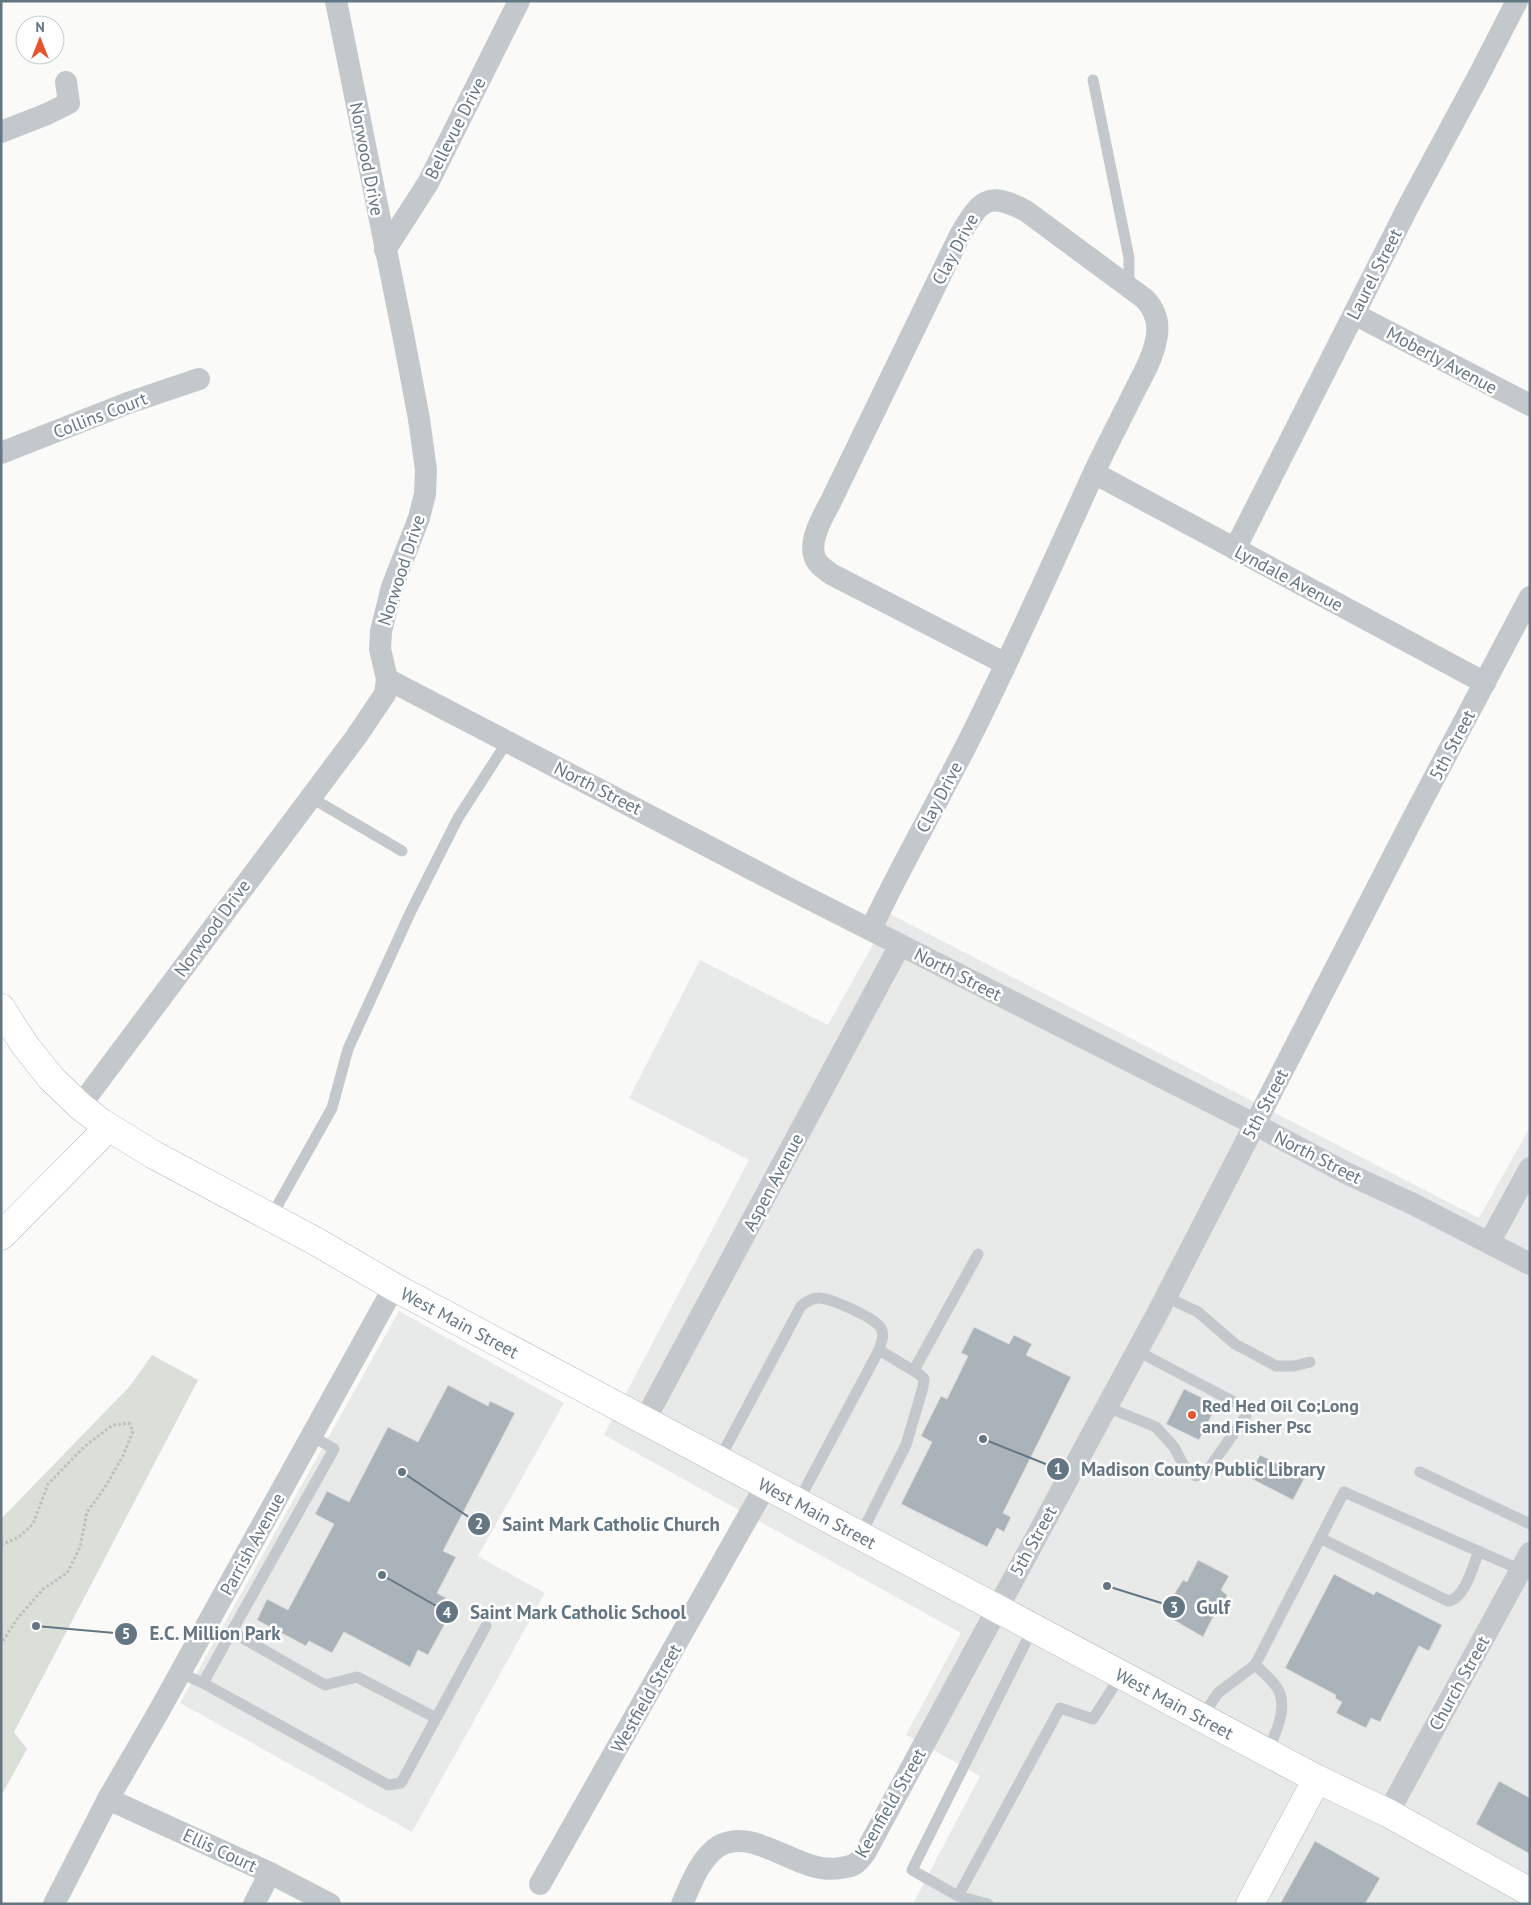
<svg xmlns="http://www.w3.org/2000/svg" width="1531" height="1905" font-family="'PT Sans',sans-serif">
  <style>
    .built { fill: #e8e9e9 }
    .green { fill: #dadfd7 }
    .building { fill: #aab3b9; stroke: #dcdcda }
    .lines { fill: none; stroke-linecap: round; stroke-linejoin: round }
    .secondary-casing { stroke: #b3babf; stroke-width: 29 }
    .primary-casing { stroke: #b5babe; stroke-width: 29 }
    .path { stroke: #bbbfc2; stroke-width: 3; stroke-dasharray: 2.5 2.5; stroke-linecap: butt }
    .service { stroke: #c3c8cc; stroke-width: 11 }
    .minor { stroke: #c3c8cc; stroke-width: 22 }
    .secondary { stroke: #fff; stroke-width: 28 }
    .primary { stroke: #fff; stroke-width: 28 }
    .poi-dot { fill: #e4572e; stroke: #fff; stroke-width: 2 }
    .labels { text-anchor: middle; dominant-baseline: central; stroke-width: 5; stroke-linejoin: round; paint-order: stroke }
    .street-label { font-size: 18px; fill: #657683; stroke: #fff }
    .poi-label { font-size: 18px; font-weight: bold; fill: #657683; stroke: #fff; text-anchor: start }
    .leader { fill: none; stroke: #657683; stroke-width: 2 }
    .callout-dot { fill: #657683; stroke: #fff; stroke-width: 2 }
    .mark-label { font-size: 15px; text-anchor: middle; font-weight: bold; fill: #fff }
    .callout-label { font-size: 19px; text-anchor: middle; font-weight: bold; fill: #657683; stroke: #fff; stroke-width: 5; stroke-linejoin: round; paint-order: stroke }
  </style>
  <rect width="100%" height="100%" fill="#fafaf8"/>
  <g class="built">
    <polygon points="890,914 1479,1218 1530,1127 1530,1904 914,1904 914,1902 980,1776 906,1735 961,1633 604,1435 749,1160 629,1098 700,960 828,1025"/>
    <polygon points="399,1311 564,1403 478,1556 545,1593 412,1832 180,1703"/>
  </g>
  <polygon class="green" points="152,1355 198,1380 14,1732 27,1749 1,1796 1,1519 130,1386"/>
  <g class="building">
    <polygon points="974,1327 1009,1344 1014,1335 1032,1344 1026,1355 1071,1377 1003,1513 1011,1517 1004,1532 997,1528 987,1547 901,1504 932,1442 921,1436 941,1396 947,1399 968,1356 961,1353"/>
    <polygon points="448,1385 488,1406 490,1401 515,1413 443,1551 456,1557 437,1593 446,1598 436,1615 447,1620 428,1655 418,1650 410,1667 344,1632 332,1653 309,1641 306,1646 257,1620 267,1599 288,1610 334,1524 315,1514 327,1491 349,1502 388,1427 418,1442"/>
    <polygon points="1184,1389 1217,1405 1199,1440 1166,1424"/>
    <polygon points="1260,1455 1305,1477 1293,1500 1248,1477"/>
    <polygon points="1198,1560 1229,1576 1221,1590 1227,1595 1224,1605 1218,1607 1203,1637 1167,1616 1178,1598 1173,1596 1183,1580 1187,1582"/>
    <polygon points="1334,1574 1374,1595 1376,1591 1442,1625 1429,1651 1419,1646 1380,1722 1371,1718 1366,1728 1336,1713 1342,1702 1335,1698 1336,1695 1285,1668"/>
    <polygon points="1499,1781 1530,1798 1530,1854 1476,1824"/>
    <polygon points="1315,1841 1380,1878 1365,1904 1280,1904"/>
  </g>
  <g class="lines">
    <g class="secondary-casing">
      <polyline id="secondary" points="1,1236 108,1128"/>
    </g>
    <g class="primary-casing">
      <g id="primary">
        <path id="s1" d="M1,1008l23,36 27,34 29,28 22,17 52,32 163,87 77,45 923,492 71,34 142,79"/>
        <polyline points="1250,1904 1317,1779"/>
      </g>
    </g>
    <polyline class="path" points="1,1545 19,1537 33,1524 48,1484 85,1446 113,1425 129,1423 133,1431 123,1456 104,1489 87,1512 80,1547 67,1573 43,1589 17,1619 1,1644"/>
    <g class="service">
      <polyline points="1093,80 1129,258 1129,286"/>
      <polyline points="310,797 402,851"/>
      <polyline points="271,1217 332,1108 348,1049 411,911 458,818 507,742"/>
      <polyline points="1166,1297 1198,1312 1235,1344 1276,1366 1294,1366 1310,1362"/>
      <polyline points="914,1370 978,1254"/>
      <polyline points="1107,1407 1156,1427 1174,1447 1184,1466 1196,1476 1205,1474 1246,1416 1242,1406 1137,1351"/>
      <path d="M719,1460l82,-154c5,-4 11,-8 17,-8 11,-1 57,20 63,30 4,8 0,15 -2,22l-81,152"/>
      <polyline points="1420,1472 1530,1524"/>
      <polyline points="860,1536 906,1445 923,1387 924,1379 919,1374 879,1350"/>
      <path d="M1320,1538l128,63c17,-2 25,-35 31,-50"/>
      <polyline points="1033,1628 912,1870 958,1896 1060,1708 1093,1719 1121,1675"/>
      <polyline points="232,1632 325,1685 357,1677 436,1718"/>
      <path d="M1255,1665c7,6 15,13 20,20 16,19 0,49 -8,68"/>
      <polyline points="180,1673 203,1683 334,1449 312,1436"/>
      <polyline points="203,1683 388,1785 401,1783 486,1626"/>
      <polyline points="1202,1717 1218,1693 1255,1665 1344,1492 1521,1570"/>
      <polyline points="958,1896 988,1904"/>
    </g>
    <g class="minor">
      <polyline points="1,132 47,114 69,103 66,82"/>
      <polyline points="385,250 428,183 519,1"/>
      <polyline points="1354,314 1530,405"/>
      <polyline points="1,453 128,403 199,379"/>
      <polyline points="1094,473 1485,683"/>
      <polyline points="1235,549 1409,205 1479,75 1517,1"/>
      <polyline points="387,679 788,888 1254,1124 1346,1173 1413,1204 1530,1264"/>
      <path d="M871,929c31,-66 68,-129 101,-195 42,-84 81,-171 120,-257 13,-29 28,-56 42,-85 8,-16 19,-34 22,-52 4,-16 0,-29 -11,-41l-119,-88c-39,-21 -46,-10 -66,24l-130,268c-8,15 -23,40 -14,57 3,6 10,10 15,14l175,90"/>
      <polyline points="80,1106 356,737 385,694 387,679 380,649 381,631 392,587 419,518 425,494 426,470 419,419 403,334 336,1"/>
      <polyline points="1489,1243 1530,1168"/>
      <polyline points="645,1420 900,945"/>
      <polyline points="108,1799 270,1873 330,1904"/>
      <polyline points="1388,1813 1530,1553"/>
      <polyline points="540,1884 766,1485"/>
      <polyline points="54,1904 108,1799 159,1711 394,1287"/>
      <polyline points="254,1904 270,1873"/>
      <path d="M682,1904c9,-20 18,-46 37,-58 36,-21 81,30 121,22 5,-1 10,-1 15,-4 4,-3 7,-7 10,-11l291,-537 258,-500 116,-219"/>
    </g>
    <use href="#secondary" class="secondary"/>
    <use href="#primary" class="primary"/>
  </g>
  <circle class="poi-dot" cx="1192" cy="1415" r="5"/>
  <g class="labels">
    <g class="street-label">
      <text transform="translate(455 128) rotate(-63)">Bellevue Drive</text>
      <text transform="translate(367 159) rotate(79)">Norwood Drive</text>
      <text transform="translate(955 249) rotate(-62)">Clay Drive</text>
      <text transform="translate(1374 274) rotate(-63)">Laurel Street</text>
      <text transform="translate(1442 360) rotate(28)">Moberly Avenue</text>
      <text transform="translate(100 415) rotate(-21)">Collins Court</text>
      <text transform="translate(401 570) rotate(-72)">Norwood Drive</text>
      <text transform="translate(1289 578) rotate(28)">Lyndale Avenue</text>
      <text transform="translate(1452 745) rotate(-62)">5th Street</text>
      <text transform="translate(598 788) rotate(27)">North Street</text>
      <text transform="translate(939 797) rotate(-62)">Clay Drive</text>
      <text transform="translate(212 928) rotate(-54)">Norwood Drive</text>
      <text transform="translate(958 974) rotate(27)">North Street</text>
      <text transform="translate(1265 1104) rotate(-62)">5th Street</text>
      <text transform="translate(1318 1157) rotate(27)">North Street</text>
      <text transform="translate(773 1182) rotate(-62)">Aspen Avenue</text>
      <text stroke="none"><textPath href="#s1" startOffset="564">West Main Street</textPath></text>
      <text stroke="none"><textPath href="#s1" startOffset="969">West Main Street</textPath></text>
      <text transform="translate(1033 1541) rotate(-61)">5th Street</text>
      <text transform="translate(252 1544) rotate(-61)">Parrish Avenue</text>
      <text transform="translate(1459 1683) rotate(-61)">Church Street</text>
      <text transform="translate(646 1698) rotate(-60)">Westfield Street</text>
      <text stroke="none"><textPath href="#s1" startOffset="1374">West Main Street</textPath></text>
      <text transform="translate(890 1803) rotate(-60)">Keenfield Street</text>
      <text transform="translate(220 1850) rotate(25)">Ellis Court</text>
    </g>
    <g class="poi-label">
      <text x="1202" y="1405">Red Hed Oil Co;Long<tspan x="1202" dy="21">and Fisher Psc</tspan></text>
    </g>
  </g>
  <path class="leader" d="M983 1439L1058 1469M402 1472L479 1524M1107 1586L1174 1607M382 1575L447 1612M36 1626L126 1634"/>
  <g class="callout-dot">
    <circle cx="983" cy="1439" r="5"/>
    <circle cx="402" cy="1472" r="5"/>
    <circle cx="1107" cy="1586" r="5"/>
    <circle cx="382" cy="1575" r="5"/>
    <circle cx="36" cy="1626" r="5"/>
    <circle cx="1058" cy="1469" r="12"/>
    <circle cx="479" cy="1524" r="12"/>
    <circle cx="1174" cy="1607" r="12"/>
    <circle cx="447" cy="1612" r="12"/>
    <circle cx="126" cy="1634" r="12"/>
  </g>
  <g class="mark-label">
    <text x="1058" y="1474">1</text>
    <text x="479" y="1529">2</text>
    <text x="1174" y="1613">3</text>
    <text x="447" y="1618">4</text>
    <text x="126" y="1639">5</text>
  </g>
  <g class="callout-label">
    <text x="1203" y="1476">Madison County Public Library</text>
    <text x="611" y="1531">Saint Mark Catholic Church</text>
    <text x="1213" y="1614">Gulf</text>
    <text x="578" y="1619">Saint Mark Catholic School</text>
    <text x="215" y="1640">E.C. Million Park</text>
  </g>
  <rect width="1531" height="1905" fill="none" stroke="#657683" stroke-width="5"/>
  <g transform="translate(40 40)"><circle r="24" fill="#ffffff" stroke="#c1c8cd"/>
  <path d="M0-4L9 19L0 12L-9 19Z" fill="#e4572e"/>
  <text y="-8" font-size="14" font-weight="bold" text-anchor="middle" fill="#657683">N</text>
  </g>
</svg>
